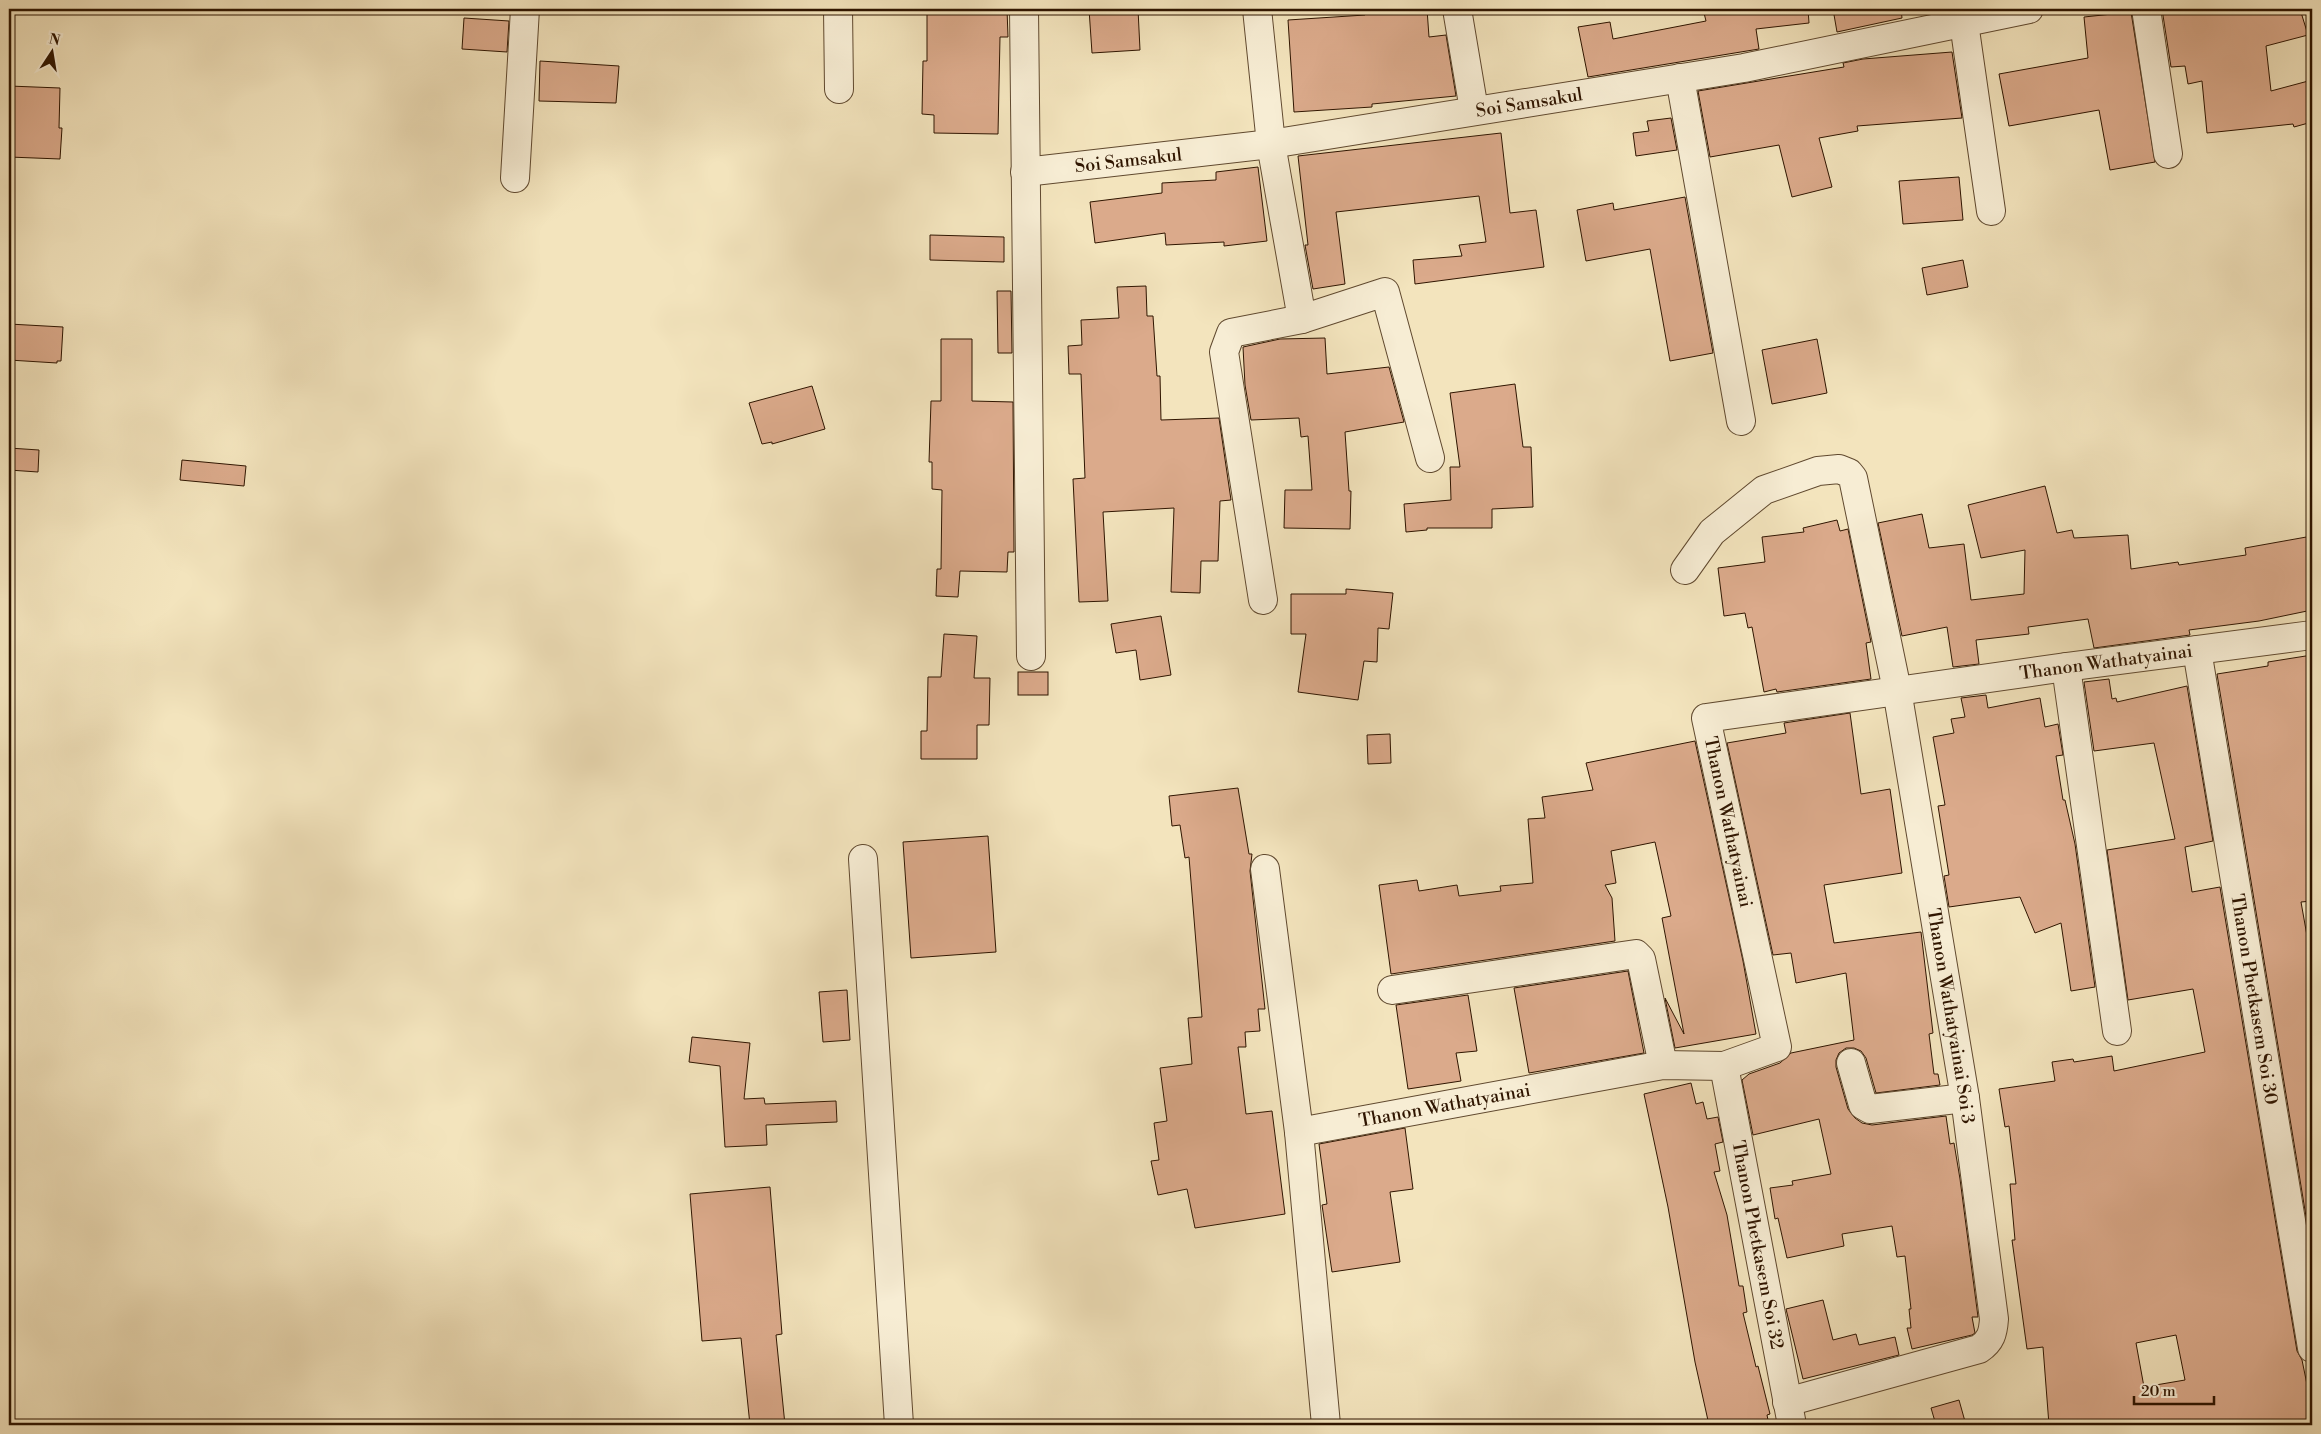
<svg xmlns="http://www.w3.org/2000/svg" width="2321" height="1434" font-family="'Libre Bodoni',serif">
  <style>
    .building { fill: #dbaa8b; stroke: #2f1500; fill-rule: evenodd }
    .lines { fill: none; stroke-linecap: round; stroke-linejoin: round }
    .minor-casing { stroke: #60492f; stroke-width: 30 }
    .minor { stroke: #f7edd4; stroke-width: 28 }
    .labels { text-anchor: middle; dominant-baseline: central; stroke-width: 5; stroke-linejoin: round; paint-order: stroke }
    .street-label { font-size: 18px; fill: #2f1500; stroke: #f7edd4 }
  </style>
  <rect width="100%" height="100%" fill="#f3e4bd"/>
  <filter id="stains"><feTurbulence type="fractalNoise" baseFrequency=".004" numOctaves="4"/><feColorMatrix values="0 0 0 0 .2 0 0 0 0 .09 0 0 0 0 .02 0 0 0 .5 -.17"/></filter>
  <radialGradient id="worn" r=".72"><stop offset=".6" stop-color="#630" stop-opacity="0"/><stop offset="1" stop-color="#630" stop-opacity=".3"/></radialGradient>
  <g class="building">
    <polygon points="927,9 1007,9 1008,37 1000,37 998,134 934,133 934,115 922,114 923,61 927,61"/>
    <polygon points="1089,9 1138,9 1140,50 1092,53"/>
    <polygon points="1365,9 1427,9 1429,37 1446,35 1456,96 1372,104 1372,107 1294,112 1288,20 1365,15"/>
    <polygon points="1703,9 1808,9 1809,23 1756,29 1759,49 1588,77 1578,27 1610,22 1613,39 1706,21"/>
    <polygon points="1833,9 1901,9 1902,18 1837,32"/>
    <polygon points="2162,9 2300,9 2308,35 2266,46 2271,91 2312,80 2312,122 2294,127 2293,124 2207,133 2202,81 2188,84 2185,66 2171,67"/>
    <polygon points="2131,12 2155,162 2110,170 2099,110 2009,126 1999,74 2088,58 2084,17"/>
    <polygon points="464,18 509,21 507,52 462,49"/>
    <polygon points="1952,52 1962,118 1857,126 1858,131 1819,138 1832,187 1792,197 1779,145 1710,157 1698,91 1844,67 1843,63 1863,59"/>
    <polygon points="540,61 619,66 616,103 539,101"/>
    <polygon points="9,86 60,88 59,128 62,128 60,159 9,157"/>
    <polygon points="1671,118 1677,150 1636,156 1633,133 1649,131 1647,121"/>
    <polygon points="1501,133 1510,213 1536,210 1544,267 1415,284 1413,260 1462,256 1459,245 1486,242 1479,196 1336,212 1345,284 1313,289 1305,245 1308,245 1298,156"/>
    <polygon points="1258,167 1267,241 1224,246 1224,242 1166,245 1165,233 1095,243 1090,202 1162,193 1162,183 1216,180 1216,172"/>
    <polygon points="1959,177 1963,220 1903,224 1899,181"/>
    <polygon points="1685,197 1713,353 1670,361 1650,249 1586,261 1577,210 1613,203 1614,210"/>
    <polygon points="930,235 1004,237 1004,262 930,260"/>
    <polygon points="1963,260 1968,287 1927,295 1922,268"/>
    <polygon points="1146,286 1147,316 1153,316 1157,376 1160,376 1161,420 1219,418 1231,500 1220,501 1218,561 1201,561 1200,593 1171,592 1174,508 1103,512 1108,601 1079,602 1073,479 1085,478 1081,374 1069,374 1068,346 1082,345 1081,320 1119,318 1117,287"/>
    <polygon points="997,291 1011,291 1012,353 998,353"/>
    <polygon points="9,324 63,327 61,361 57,361 57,363 9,360"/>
    <polygon points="1325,338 1327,374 1389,367 1404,422 1345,432 1349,491 1351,491 1350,529 1284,528 1285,490 1312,490 1308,436 1301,437 1299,418 1251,420 1245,385 1243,347 1280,339"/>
    <polygon points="941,339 972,339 972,401 1013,402 1014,552 1008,552 1007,572 960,571 958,597 936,596 937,569 941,569 942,490 932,489 932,462 929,462 931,401 941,401"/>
    <polygon points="1817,339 1827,393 1772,404 1762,350"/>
    <polygon points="1515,384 1523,447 1531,447 1533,507 1492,509 1492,528 1427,528 1427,530 1406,532 1404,504 1451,500 1450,467 1460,467 1450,393"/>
    <polygon points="812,386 825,429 772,444 772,442 762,444 749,403"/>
    <polygon points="9,448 39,450 38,472 9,470"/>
    <polygon points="182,460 246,466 244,486 180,480"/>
    <polygon points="2045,486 2057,533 2072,530 2074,538 2128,535 2131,569 2178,562 2179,565 2246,555 2245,548 2312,536 2312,610 2259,621 2189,630 2190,635 2094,648 2088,619 2028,627 2029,634 1976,640 1979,664 1953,667 1947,627 1902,636 1878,523 1922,514 1929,548 1964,544 1971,600 2024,594 2025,550 1981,558 1968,505"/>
    <polygon points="1837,520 1840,531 1848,529 1871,642 1866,643 1871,679 1777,692 1776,689 1764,692 1752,627 1748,628 1745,613 1724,616 1718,568 1765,562 1762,537 1804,532 1803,528"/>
    <polygon points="1346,589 1393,593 1389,629 1378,628 1377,662 1364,661 1358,700 1298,692 1306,634 1291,634 1291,594 1346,594"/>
    <polygon points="1161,616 1171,675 1140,680 1136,650 1116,653 1111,624"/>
    <polygon points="944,634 977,636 974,678 990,678 989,725 977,725 977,759 921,759 921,731 927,731 928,677 941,677"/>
    <polygon points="2312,655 2312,901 2301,902 2312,964 2312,1123 2308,1124 2312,1143 2312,1253 2217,674 2268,666 2268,662"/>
    <rect x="1018" y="672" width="30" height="23"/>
    <path d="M2109,679l3,20 4,-1 1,4 70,-16 26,155 -28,6 7,45 28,-5 77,464 5,9 10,49v16h-263l-6,-78 -16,2 -15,-109h3l-5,-56h6l-7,-58 -4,1 -6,-38 56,-8 -3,-19 21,-3 1,3 38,-6 2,15 91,-19 -12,-63 -65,11 -21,-150 68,-11 -21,-96 -60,8 -10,-69zM2176,1335l9,45 -41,7 -8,-44z"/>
    <polygon points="1986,695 1988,708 2040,698 2045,727 2058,724 2063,755 2056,756 2063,800 2065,800 2075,844 2095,987 2071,991 2061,923 2035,933 2020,897 1949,907 1944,876 1949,875 1938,806 1945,805 1933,737 1954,733 1951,719 1965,717 1961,698"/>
    <polygon points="1850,713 1861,794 1890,789 1902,873 1824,885 1834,943 1921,932 1933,1033 1929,1034 1934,1074 1938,1074 1940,1085 1876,1093 1866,1058 1861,1051 1854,1048 1846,1048 1839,1053 1836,1060 1836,1067 1848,1109 1855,1118 1862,1123 1872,1125 1946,1116 1950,1144 1954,1143 1960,1179 1978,1317 1972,1317 1975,1333 1972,1335 1912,1349 1907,1328 1911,1328 1909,1309 1911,1309 1905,1256 1897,1257 1892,1226 1842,1234 1844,1246 1787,1258 1778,1218 1775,1219 1770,1188 1793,1185 1792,1181 1831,1174 1819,1119 1753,1135 1742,1080 1749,1074 1780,1063 1791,1053 1854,1040 1846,973 1796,983 1791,953 1773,955 1727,743 1786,733 1784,723"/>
    <polygon points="1390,734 1391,763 1368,764 1367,735"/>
    <polygon points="1695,741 1743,961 1756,1034 1675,1048 1665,998 1684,1034 1662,918 1671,916 1655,842 1611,851 1616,883 1605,885 1612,898 1615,941 1391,974 1379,885 1417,880 1419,891 1457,885 1459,896 1501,891 1500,886 1533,883 1528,819 1545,818 1542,797 1593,790 1586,763"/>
    <polygon points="1238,788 1249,854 1252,854 1250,871 1265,1009 1258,1009 1260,1031 1245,1032 1246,1047 1238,1047 1246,1114 1272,1111 1285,1214 1195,1228 1187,1189 1158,1195 1151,1161 1159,1160 1154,1123 1167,1121 1160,1068 1192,1064 1188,1018 1202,1017 1189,857 1185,858 1180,825 1172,826 1169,796"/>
    <polygon points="988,836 996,952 911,958 903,842"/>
    <polygon points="1628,971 1644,1053 1529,1073 1514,988"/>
    <polygon points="847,990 850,1040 823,1042 819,992"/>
    <polygon points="1468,995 1477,1051 1456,1053 1461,1081 1408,1089 1396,1005"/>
    <polygon points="692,1037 750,1043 744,1099 764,1098 765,1104 836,1101 837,1122 766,1125 767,1145 725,1147 720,1066 689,1062"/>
    <polygon points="1691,1083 1696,1104 1703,1102 1707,1119 1718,1117 1723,1142 1715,1144 1720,1171 1714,1172 1727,1215 1739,1286 1743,1286 1747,1312 1743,1313 1756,1367 1758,1366 1770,1414 1767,1415 1769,1425 1709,1425 1695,1362 1668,1207 1644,1094"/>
    <polygon points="1405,1128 1413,1189 1390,1192 1400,1262 1332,1272 1322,1205 1327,1204 1319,1144"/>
    <polygon points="770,1187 782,1334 776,1335 785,1425 750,1425 741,1338 702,1341 690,1194"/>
    <polygon points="1823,1300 1833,1340 1856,1334 1859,1345 1895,1337 1899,1355 1803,1379 1786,1309"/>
    <polygon points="1959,1400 1966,1425 1936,1425 1931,1408"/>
  </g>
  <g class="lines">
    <g class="minor-casing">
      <g id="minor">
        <polyline points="838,9 839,89"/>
        <polyline points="1024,9 1031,656"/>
        <polyline points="1257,9 1271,144 1302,319"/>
        <polyline points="1457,9 1474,110"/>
        <polyline points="1962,9 1991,211"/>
        <polyline points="2146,9 2168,154"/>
        <polyline points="1680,78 1741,421"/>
        <path id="s1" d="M1025,172l246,-28 473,-76 285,-59"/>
        <polyline points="515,178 525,9"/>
        <path id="s2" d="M1685,570l27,-38 52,-42 54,-19 21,-2 10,4 4,5 44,212 68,408 29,221c-1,14 -3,22 -15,30l-192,53"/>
        <polyline points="1263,600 1224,352 1231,333 1302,319 1385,292 1430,458"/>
        <path id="s3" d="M2197,650l115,698"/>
        <polyline points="2066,667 2117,1031"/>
        <polyline points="863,859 899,1425"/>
        <polyline points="1265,869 1299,1132 1326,1425"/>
        <polyline points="1392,990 1636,954 1641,959 1663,1065"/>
        <polyline points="1851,1063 1863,1105 1870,1109 1965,1098"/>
        <path id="s4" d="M1724,1066l68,359"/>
        <path id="s5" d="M1299,1132l364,-67 61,1 53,-19 -71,-329 360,-51 246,-32"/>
      </g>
    </g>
    <use href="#minor" class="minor"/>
  </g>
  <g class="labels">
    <g class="street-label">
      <text stroke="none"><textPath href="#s1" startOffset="509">Soi Samsakul</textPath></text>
      <text stroke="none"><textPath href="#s1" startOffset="104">Soi Samsakul</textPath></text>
      <text stroke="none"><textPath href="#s5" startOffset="1228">Thanon Wathatyainai</textPath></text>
      <text transform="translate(1728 822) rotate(78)">Thanon Wathatyainai</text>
      <text stroke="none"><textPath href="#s3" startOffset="354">Thanon Phetkasem Soi 30</textPath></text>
      <text stroke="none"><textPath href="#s2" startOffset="756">Thanon Wathatyainai Soi 3</textPath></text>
      <text stroke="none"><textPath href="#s5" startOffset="148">Thanon Wathatyainai</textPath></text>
      <text stroke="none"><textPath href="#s4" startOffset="182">Thanon Phetkasem Soi 32</textPath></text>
    </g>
  </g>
  <rect width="2321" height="1434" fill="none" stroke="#f3e4bd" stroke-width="30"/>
  <rect x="10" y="10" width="2301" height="1414" fill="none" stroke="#2f1500" stroke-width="2.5"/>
  <rect x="15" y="15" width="2291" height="1404" fill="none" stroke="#2f1500"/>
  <g transform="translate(52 52) rotate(12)" stroke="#f7edd4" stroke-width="4" paint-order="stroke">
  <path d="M0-4L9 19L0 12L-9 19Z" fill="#2f1500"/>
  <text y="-8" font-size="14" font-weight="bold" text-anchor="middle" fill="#2f1500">N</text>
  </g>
  <path d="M2134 1396v8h80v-8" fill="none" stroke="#2f1500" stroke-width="2.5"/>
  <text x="2141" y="1396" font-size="15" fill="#2f1500" stroke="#f7edd4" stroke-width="4" paint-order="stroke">20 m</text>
  <rect width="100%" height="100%" filter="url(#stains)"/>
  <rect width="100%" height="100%" fill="url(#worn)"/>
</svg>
